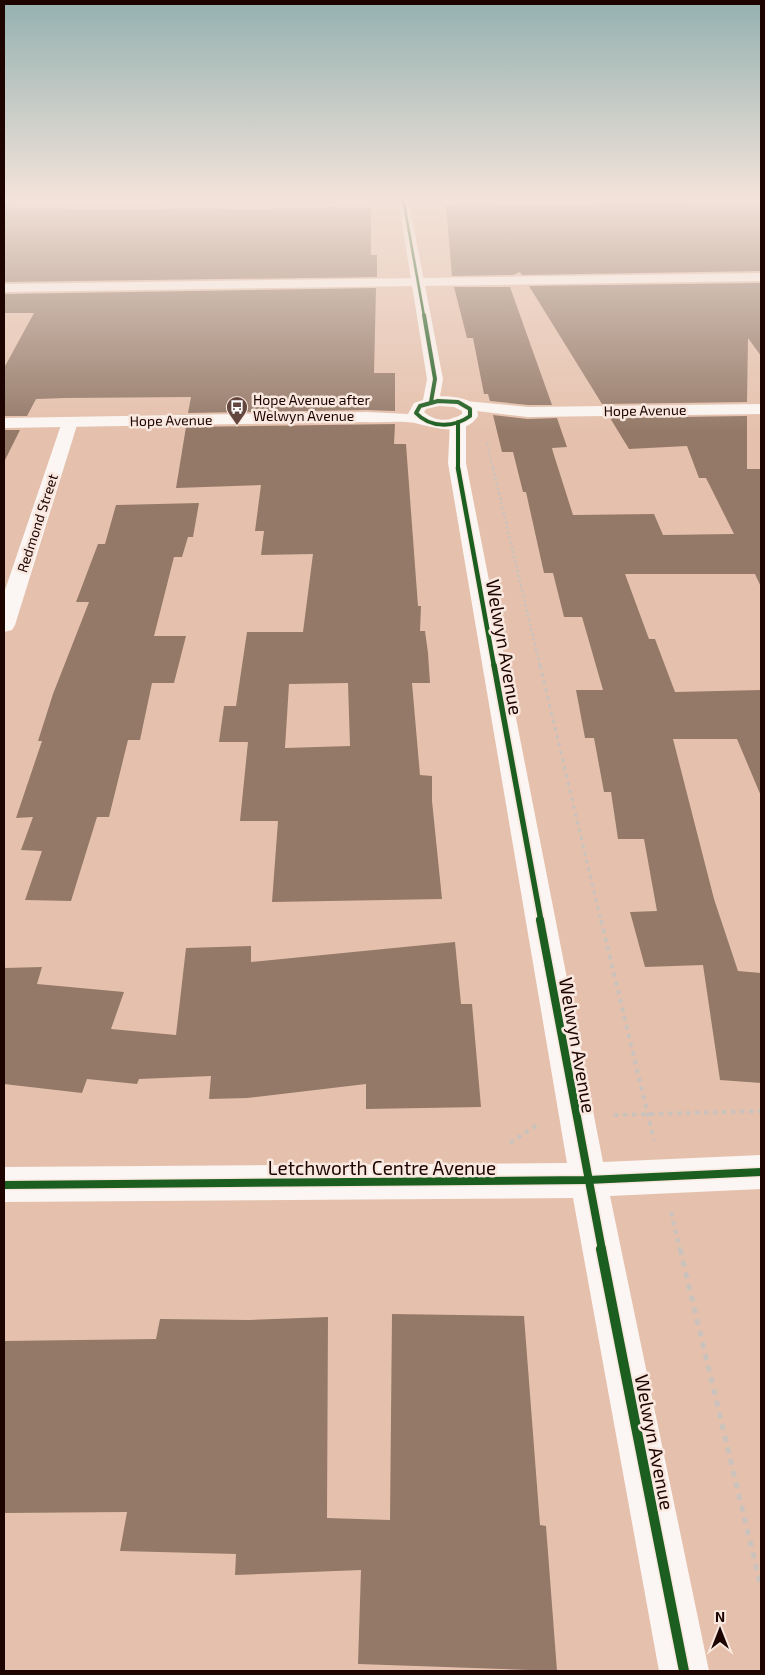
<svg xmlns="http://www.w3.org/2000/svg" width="765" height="1675" font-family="'Exo 2',sans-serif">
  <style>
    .building { fill: #947968; fill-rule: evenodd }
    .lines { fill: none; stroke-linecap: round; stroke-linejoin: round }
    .path-far4 { stroke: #ccc2bc; stroke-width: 2; stroke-dasharray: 2 2; stroke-linecap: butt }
    .path-far3 { stroke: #ccc2bc; stroke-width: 2.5; stroke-dasharray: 2.5 2.5; stroke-linecap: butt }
    .path-far2 { stroke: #ccc2bc; stroke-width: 3; stroke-dasharray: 4 4; stroke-linecap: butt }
    .path-far1 { stroke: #ccc2bc; stroke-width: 4; stroke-dasharray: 4.5 4.5; stroke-linecap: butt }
    .path { stroke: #ccc2bc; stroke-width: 5; stroke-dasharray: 6 6; stroke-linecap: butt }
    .minor { fill: #fbf6f3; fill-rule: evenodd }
    .tertiary { fill: #fbf6f3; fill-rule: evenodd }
    .cycleway-far5-casing { stroke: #f9e8df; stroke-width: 4 }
    .cycleway-far4-casing { stroke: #f9e8df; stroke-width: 5.5 }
    .cycleway-far3-casing { stroke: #f9e8df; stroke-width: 7 }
    .cycleway-far2-casing { stroke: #f9e8df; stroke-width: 9 }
    .cycleway-far1-casing { stroke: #f9e8df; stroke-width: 11 }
    .cycleway-casing { stroke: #f9e8df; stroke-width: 13 }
    .cycleway-far5 { stroke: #1b5e20; stroke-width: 2.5 }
    .cycleway-far4 { stroke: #1b5e20; stroke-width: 4 }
    .cycleway-far3 { stroke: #1b5e20; stroke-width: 4.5 }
    .cycleway-far2 { stroke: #1b5e20; stroke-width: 5.5 }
    .cycleway-far1 { stroke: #1b5e20; stroke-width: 8 }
    .cycleway { stroke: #1b5e20; stroke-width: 10 }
    .labels { text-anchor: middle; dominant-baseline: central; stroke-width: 5; stroke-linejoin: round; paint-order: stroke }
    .far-poi-label { font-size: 14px; fill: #1d0400; stroke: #f9e8df; text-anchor: start }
    .far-street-label { font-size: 14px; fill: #1d0400; stroke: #f9e8df }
    .near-street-label { font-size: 19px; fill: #1d0400; stroke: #f9e8df }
  </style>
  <rect width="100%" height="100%" fill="#e5c1ad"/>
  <g class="building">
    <polygon points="595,203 761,204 761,271 522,275 520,272 513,275 452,276 446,205 496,204 497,206 596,205"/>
    <polygon points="4,207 114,210 196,208 270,210 271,208 328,208 329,207 371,208 371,255 377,255 377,277 4,282"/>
    <polygon points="761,283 761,356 748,338 747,402 602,404 529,286"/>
    <polygon points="454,287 510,287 552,405 528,405 490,401 488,394 484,394 473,338 467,338"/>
    <polygon points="376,288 374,373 395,373 395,411 367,410 188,413 191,397 65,398 36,399 27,416 4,416 4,368 34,313 4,313 4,294"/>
    <polygon points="493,415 528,419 557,418 567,447 552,448 553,452 573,515 654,514 663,535 734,534 706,478 699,478 687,446 629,449 610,418 747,416 747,469 761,469 761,587 755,574 625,574 649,639 655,639 675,692 761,690 761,796 737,739 673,739 714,899 738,971 761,973 761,1083 720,1080 703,965 645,967 630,912 657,911 644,839 618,839 611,792 604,792 594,738 585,738 576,690 603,690 582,617 564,617 553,573 544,573 526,492 523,492 513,452 502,452"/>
    <path d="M395,424l-1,20h12l12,162h3l-1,25h5l3,22 2,30h-18l8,92 12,1v25l10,98 -170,3 6,-81h-38l8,-79h-29l5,-36h12l11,-74h56l10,-78 -52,1 3,-24h-9l6,-46 -85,3 10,-61zM348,683l2,63 -65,2 4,-64z"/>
    <polygon points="4,430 20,430 4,462"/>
    <polygon points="199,503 193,537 188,537 182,557 174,557 154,636 186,636 174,683 152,683 140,740 128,740 109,817 97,817 71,901 25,900 42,851 21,850 33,817 16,818 42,741 38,741 53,694 89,602 76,602 98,544 105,544 116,505"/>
    <polygon points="455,942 461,1004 472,1004 481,1107 366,1109 366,1084 247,1098 209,1099 211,1076 139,1079 137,1084 87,1079 82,1093 4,1084 4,968 42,967 37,984 124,992 111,1029 176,1035 186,948 251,946 251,962"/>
    <polygon points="392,1314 524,1316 540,1525 546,1526 557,1671 358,1664 361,1570 235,1575 236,1554 120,1551 127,1512 4,1513 4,1341 156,1339 160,1319 250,1320 328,1317 327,1518 390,1520"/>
  </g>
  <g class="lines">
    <polyline class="path-far4" points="487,443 493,469"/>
    <polyline class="path-far3" points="493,468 540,666"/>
    <polyline class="path-far2" points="540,665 601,921"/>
    <g class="path-far1">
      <polyline points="601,920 654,1140"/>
      <polyline points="614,1115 761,1111"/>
      <polyline points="510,1143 540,1123"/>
      <polyline points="671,1212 680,1250"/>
    </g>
    <polyline class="path" points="680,1249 761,1587"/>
    <g class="minor">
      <polygon points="14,198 161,198 156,201 19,201"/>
      <polygon points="761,273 761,281 4,292 4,284"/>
      <polygon points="466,401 528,407 761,404 761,414 528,417 460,409 458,406 460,403"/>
      <polygon points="70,417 76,418 78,422 15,625 12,630 4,632 4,593 62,422 64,418"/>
      <polygon points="458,417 464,418 466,422 466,463 603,1162 761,1155 761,1189 610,1196 709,1671 659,1671 573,1198 4,1202 4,1167 567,1163 448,463 450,422 452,418"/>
    </g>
    <path class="tertiary" d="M398,198h10l35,181 -3,17c15,1 38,1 38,20 -13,20 -40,13 -59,8 -16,-4 -36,-1 -52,-2l-363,6v-10l363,-6 41,2 6,-11 9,-3 4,-21zM439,406l15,1 8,4v3c-12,8 -27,8 -38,-2l2,-3z"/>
    <g class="cycleway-far5-casing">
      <polyline id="cycleway-far5" points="403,198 424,316"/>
    </g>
    <g class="cycleway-far4-casing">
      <g id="cycleway-far4">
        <polyline points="424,315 435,379 431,402"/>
        <path d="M438,401l20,1 12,7v7c-16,12 -40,12 -54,-3l4,-7z"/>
        <polyline points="458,422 458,469"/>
      </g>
    </g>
    <g class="cycleway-far3-casing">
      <polyline id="cycleway-far3" points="458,468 494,666"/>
    </g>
    <g class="cycleway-far2-casing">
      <polyline id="cycleway-far2" points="494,665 541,921"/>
    </g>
    <g class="cycleway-far1-casing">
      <g id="cycleway-far1">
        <polyline points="540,920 602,1250"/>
        <polyline points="4,1185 588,1180 761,1172"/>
      </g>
    </g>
    <g class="cycleway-casing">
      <polyline id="cycleway" points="601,1249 684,1671"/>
    </g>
    <use href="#cycleway-far5" class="cycleway-far5"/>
    <use href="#cycleway-far4" class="cycleway-far4"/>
    <use href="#cycleway-far3" class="cycleway-far3"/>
    <use href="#cycleway-far2" class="cycleway-far2"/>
    <use href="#cycleway-far1" class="cycleway-far1"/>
    <use href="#cycleway" class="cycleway"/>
  </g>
  <linearGradient id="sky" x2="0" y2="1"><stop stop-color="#94b1b0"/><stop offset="0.46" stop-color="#f3e3da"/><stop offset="1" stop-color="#f3e3da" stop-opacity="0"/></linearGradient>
  <rect width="765" height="432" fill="url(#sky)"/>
  <defs>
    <g id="bus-pin" transform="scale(1.125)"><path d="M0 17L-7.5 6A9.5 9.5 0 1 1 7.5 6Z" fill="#63463d" stroke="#f9e8df"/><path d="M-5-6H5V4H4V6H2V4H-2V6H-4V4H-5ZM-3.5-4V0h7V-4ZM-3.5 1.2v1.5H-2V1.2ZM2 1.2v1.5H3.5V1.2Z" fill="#fff"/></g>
  </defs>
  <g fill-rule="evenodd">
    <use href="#bus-pin" x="237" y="407"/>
  </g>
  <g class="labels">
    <g class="far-poi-label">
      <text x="253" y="399">Hope Avenue after<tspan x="253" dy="16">Welwyn Avenue</tspan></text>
    </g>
    <g class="far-street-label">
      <text transform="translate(645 410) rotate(-1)">Hope Avenue</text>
      <text transform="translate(171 420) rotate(-1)">Hope Avenue</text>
      <text transform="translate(37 523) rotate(-72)">Redmond Street</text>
    </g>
    <g class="near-street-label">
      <text transform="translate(505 647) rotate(80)">Welwyn Avenue</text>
      <text transform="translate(578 1045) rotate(80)">Welwyn Avenue</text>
      <text x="382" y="1167">Letchworth Centre Avenue</text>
      <text transform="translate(655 1442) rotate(79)">Welwyn Avenue</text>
    </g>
  </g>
  <rect width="765" height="1675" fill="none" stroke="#1d0400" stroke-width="10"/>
  <g transform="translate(720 1630)" stroke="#f9e8df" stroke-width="4" paint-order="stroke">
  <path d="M0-4L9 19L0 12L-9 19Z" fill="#1d0400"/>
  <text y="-8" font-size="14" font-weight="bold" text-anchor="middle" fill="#1d0400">N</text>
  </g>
</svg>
